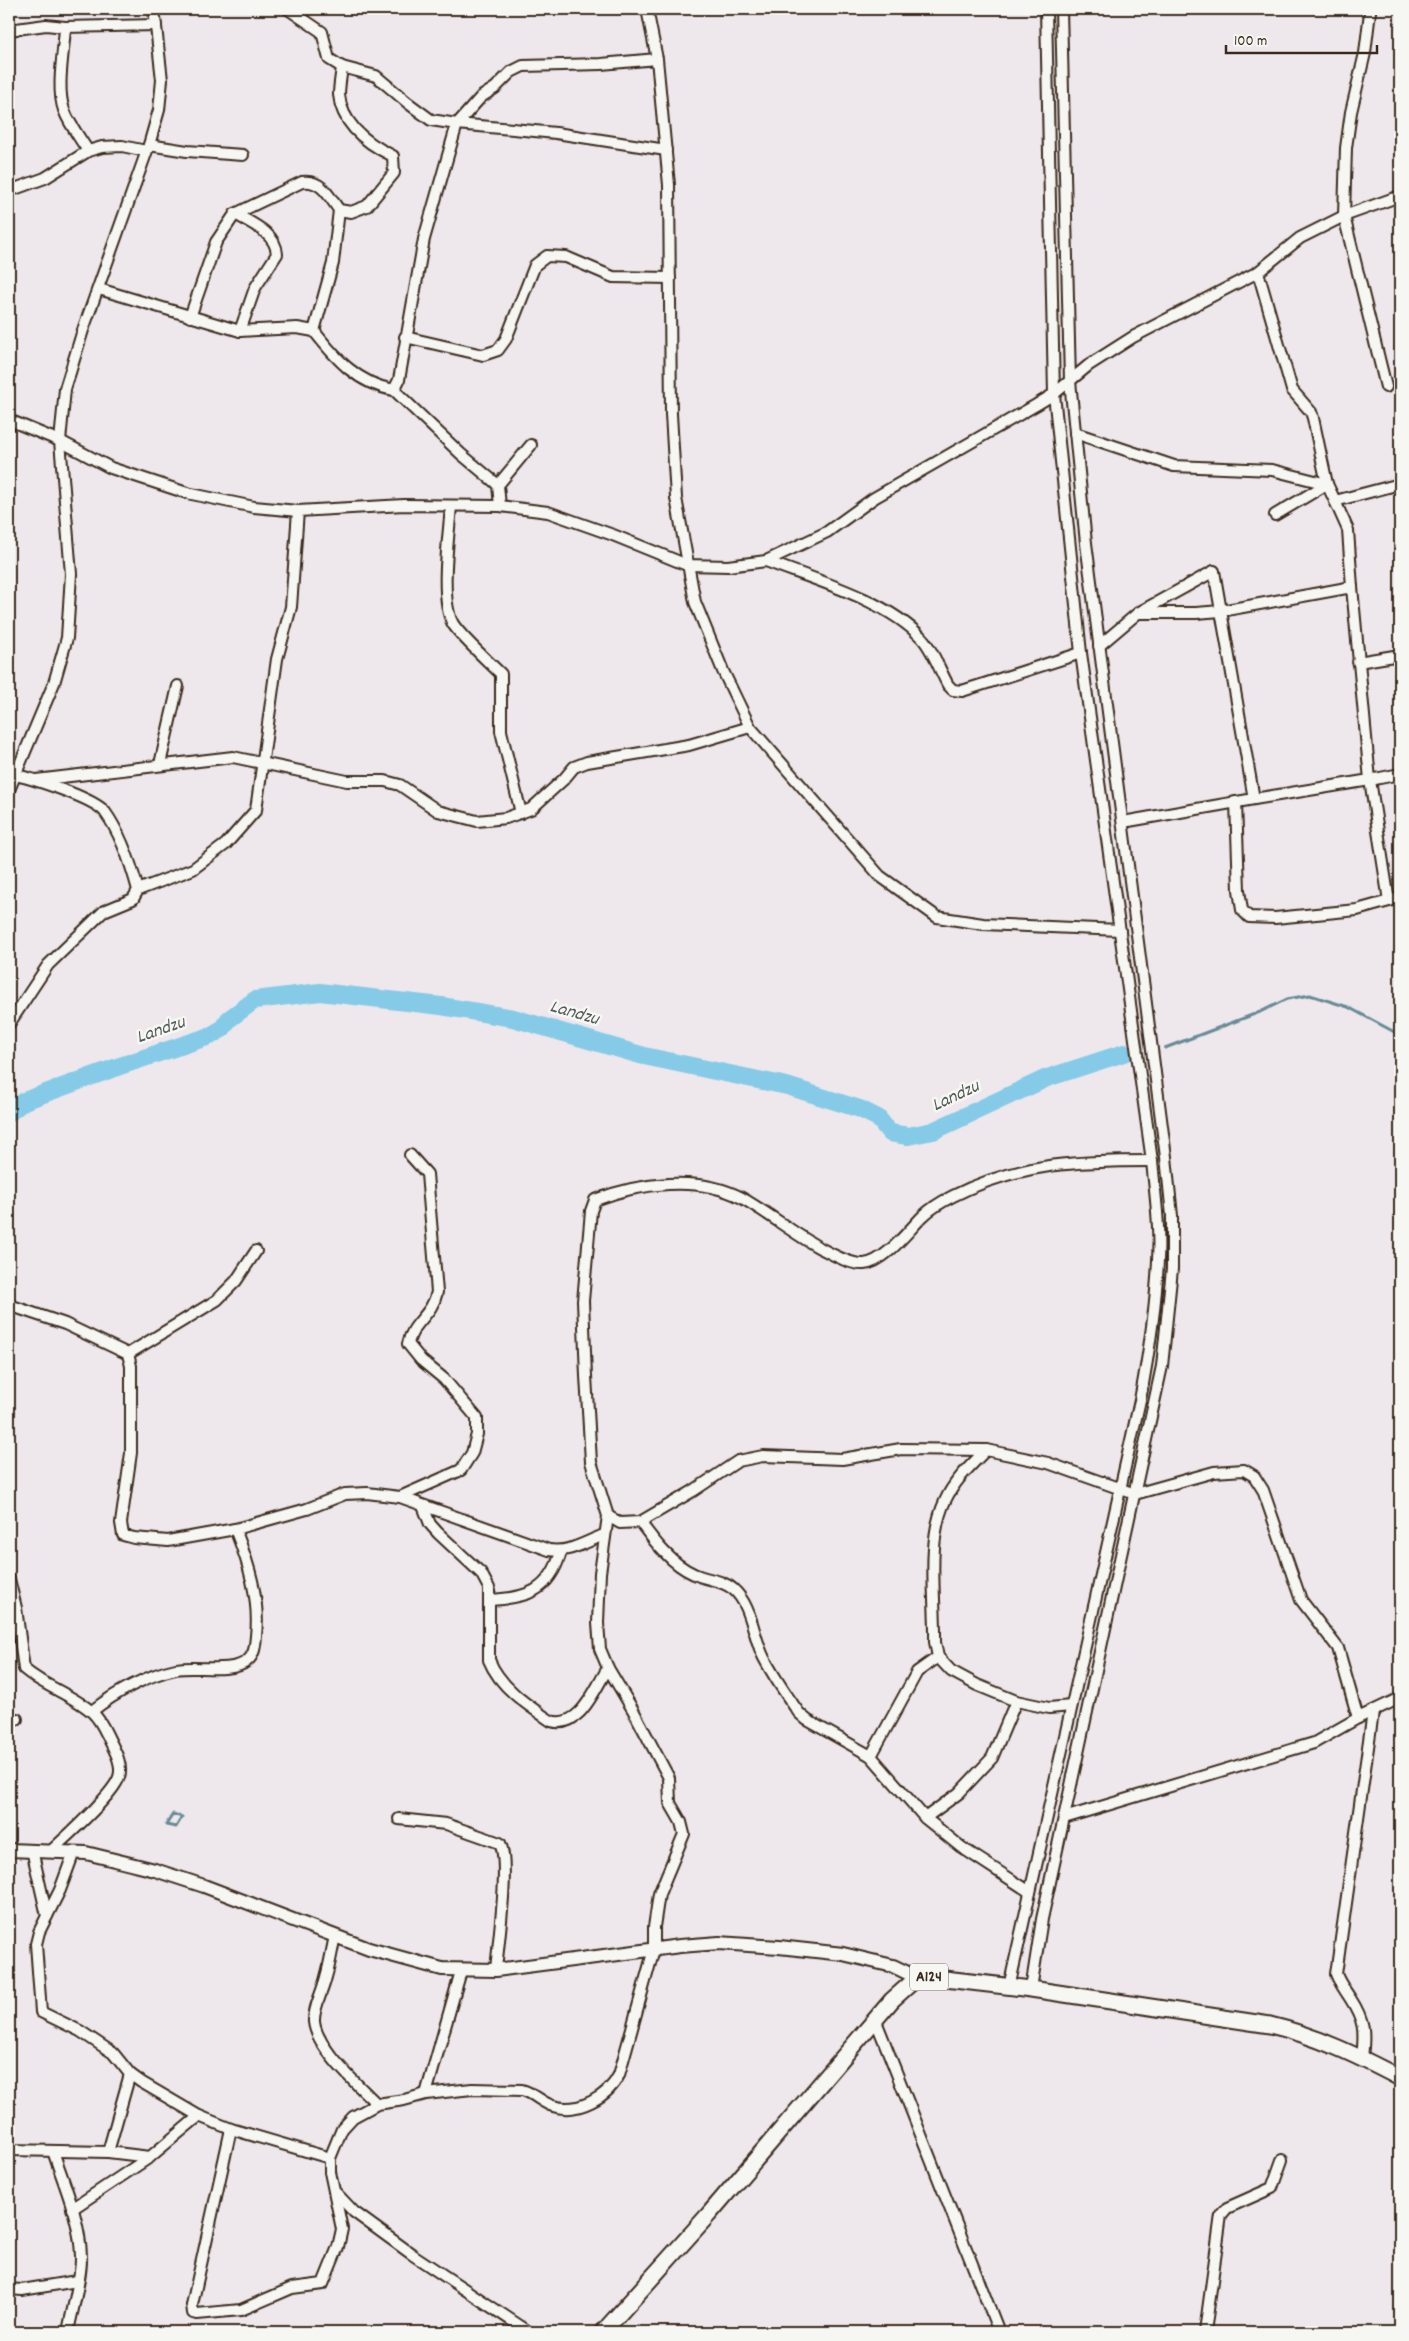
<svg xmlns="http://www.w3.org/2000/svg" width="1409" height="2341" font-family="Dekko,sans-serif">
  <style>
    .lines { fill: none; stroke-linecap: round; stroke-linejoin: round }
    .stream { stroke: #678a96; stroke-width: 3 }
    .river { stroke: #85cae6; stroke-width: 18 }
    .minor-casing { stroke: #3b2a1e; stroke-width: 14 }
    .major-casing { stroke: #3b2a1e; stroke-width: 16 }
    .highway-casing { stroke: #3b2a1e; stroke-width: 19 }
    .minor { stroke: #f6f6f2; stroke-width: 10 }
    .major { stroke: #f6f6f2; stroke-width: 12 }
    .highway { stroke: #f6f6f2; stroke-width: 15 }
    .labels { text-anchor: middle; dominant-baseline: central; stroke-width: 5; stroke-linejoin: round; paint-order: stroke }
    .shield { fill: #f6f6f2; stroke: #73675e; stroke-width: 1 }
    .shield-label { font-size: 16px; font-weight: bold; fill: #3b2a1e }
    .water-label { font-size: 19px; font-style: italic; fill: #515a5a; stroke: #f6f6f2 }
  </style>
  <rect width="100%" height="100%" fill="#eee8ed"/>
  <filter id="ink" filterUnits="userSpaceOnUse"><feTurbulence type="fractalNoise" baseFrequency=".02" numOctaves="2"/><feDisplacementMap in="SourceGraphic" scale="10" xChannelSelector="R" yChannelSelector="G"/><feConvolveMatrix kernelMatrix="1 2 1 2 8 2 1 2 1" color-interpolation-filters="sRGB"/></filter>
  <g filter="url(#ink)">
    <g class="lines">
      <g class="stream">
        <polyline points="1165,1048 1260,1012 1287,999 1310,995 1348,1007 1400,1035"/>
        <polygon points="173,1814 182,1817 176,1827 166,1825"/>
      </g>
      <polyline class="river" points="9,1113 24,1101 120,1066 210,1036 222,1029 229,1019 255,1000 320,992 441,1006 513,1018 644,1056 787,1086 860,1109 878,1118 890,1133 908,1136 933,1131 1047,1078 1124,1053"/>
      <g class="minor-casing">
        <g id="minor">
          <polyline points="288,9 322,32 329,59 342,67 376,76 408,103 431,120 457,124 556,133 666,150"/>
          <polyline points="647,9 657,59 669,185 671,414 676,498 695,602 723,671 750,727 880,876 937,917 983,924 1120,930"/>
          <polyline points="1370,12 1365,53 1351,112 1346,148 1344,216 1386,387"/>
          <path d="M65,27c-1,24 -9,61 -1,83 5,14 16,28 24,41"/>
          <polyline points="9,30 46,25 65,27 156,25"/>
          <polyline points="149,145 187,151 243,155"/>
          <polyline points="9,191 45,178 88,151 102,147 122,146 146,151"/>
          <path d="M339,210l12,2 16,-6 27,-33 -1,-17c-25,-12 -51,-31 -54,-61 0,-9 2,-19 3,-28"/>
          <path d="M235,214c16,9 41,19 42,40l-22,34 -15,43"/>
          <polyline points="1258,272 1292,390 1311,412 1313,418 1327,484 1335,501 1400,484"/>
          <path d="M99,289l141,42 57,-3 17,3c22,28 44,53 80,59l67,64 37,31"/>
          <path d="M190,317l26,-75 19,-28 67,-32c19,-3 27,14 37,28l-6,53 -19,68"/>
          <polyline points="405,337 483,355 498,350 506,339 535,265 547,256 566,257 613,277 670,278"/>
          <polyline points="394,390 399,380 424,239 457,124 481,97 495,88 511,72 523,66 601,64 657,59"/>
          <polyline points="9,420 60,441 111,468 187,493 254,507 298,511 404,505 500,506 548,512 613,535 687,565 728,566 766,561 827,532 874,498 1036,405 1054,394 1089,365 1133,337 1258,272 1300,238 1344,216 1400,196"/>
          <polyline points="1075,433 1174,466 1272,470 1327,484"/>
          <path d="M451,506c-2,29 -12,93 2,118 10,15 34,36 48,50v57l20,82"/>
          <polyline points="500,506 498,485 531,445"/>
          <polyline points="1275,515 1327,484"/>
          <path d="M766,561c49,19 119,38 156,77 11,12 18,33 26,47l5,5 9,1 119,-38"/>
          <polyline points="1099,646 1138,613 1196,613 1221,611 1214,571 1138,613"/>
          <polyline points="1358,662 1400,655"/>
          <polyline points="160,764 178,686"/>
          <polyline points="36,780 233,757 347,781 385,781 400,785 438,811 477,821 506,818 531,809 564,779 574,767 587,762 689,745 750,727"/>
          <polyline points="9,790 54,683 67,638 71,574 60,441 65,389 83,330 149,145 159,110 162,80 154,9"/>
          <polyline points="1254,799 1370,780 1352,587"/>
          <polyline points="1236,802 1239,890 1242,910 1249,917 1275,918 1357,910 1400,898"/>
          <polyline points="1123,822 1254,799 1221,611 1352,587 1348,530 1335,501"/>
          <polyline points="138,890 193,869 226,844 256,810 277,659 291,607 298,511"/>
          <polyline points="1389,901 1370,780 1400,774"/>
          <path d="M9,1024l39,-59 56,-54 29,-12 5,-9c-7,-26 -17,-56 -33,-78 -11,-14 -76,-35 -95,-38"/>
          <path d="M9,1305l56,19 63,30 3,12v87l-10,70 2,12 11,3 34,3 67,-12 72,-20 38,-15 22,-1 33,4 149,53c21,3 36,-8 55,-15"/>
          <polyline points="128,1354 217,1300 236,1281 256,1251"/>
          <path d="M986,1450c-15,15 -32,31 -41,51 -19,40 -9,97 -10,141l3,15 13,14 26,14 39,16 33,7 22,-2"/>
          <path d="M400,1497l61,-27 11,-17 5,-19v-16l-33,-39 -23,-19 -13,-16c4,-22 24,-28 29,-52l-10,-118 -17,-19"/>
          <path d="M423,1506l7,18 8,9 43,40 8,15v72c11,27 38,45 62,61 29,9 44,-33 57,-53"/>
          <polyline points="608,1516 620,1523 640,1522 693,1491 738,1461 763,1456 842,1459 901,1449 986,1450 1048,1463 1135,1494 1214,1472 1244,1470 1254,1476 1263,1490 1301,1600 1338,1648 1358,1718"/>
          <path d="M640,1522c14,19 31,42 54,52 13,6 29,6 39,15 19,16 20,48 31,69 10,19 23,38 35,55l8,7 64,36 54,62 34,-25 33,-35 24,-57"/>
          <path d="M9,1579l7,29 8,61c21,18 49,26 68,43 9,8 13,19 18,29 5,10 13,24 9,36 -6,18 -52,59 -67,73"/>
          <path d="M489,1600c38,-2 60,-8 72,-48"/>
          <path d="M92,1711c23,-18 55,-36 84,-42 20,-4 55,5 71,-8 8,-6 8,-16 9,-25 4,-37 -7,-72 -21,-107"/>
          <polyline points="9,1719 17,1719"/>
          <polyline points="871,1756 917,1672 938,1657"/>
          <polyline points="925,1818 961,1847 1030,1892"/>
          <polyline points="1064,1818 1314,1743 1358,1718 1400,1698"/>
          <path d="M399,1819l47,5 54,19c10,20 -2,101 -4,127"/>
          <polyline points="32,1850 47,1916"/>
          <polyline points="74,1852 60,1890 39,1932 36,1944 41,2012 80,2031 113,2053 130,2074 141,2082 199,2116 231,2129 330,2158"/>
          <path d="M335,1936c-3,13 -5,28 -9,41 -3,14 -13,31 -12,45 3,27 44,63 63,82"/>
          <path d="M1009,1987l131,-587c9,-47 16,-93 18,-140 2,-33 -3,-67 -6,-99l-71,-508 -27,-259 -8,-385"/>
          <polyline points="1031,1989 1042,1919 1162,1366 1172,1269 1172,1216 1166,1157 1086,543 1070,381 1061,9"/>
          <polyline points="876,2021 999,2332"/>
          <path d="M1362,2058c3,-26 3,-37 -12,-60 -5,-8 -10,-14 -14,-24l37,-262"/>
          <polyline points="426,2094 461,1971"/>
          <path d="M231,2129l-39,176 1,8 4,1 44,-4 51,-22 31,-4 15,-37 4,-18 -12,-57v-14l12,-29 11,-12 24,-13 27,-4 22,-6 46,-5 50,1c12,3 20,13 31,16 25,8 55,-9 66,-31l35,-126v-22l5,-33 25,-60 -3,-12 -11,-19 -1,-25 -36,-68 -25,-42 -8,-19 -2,-26 2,-50 8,-57 -17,-54 -5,-86 -3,-75 8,-90 4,-11c44,-17 103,-25 147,-2 26,15 50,34 76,49 12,6 32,18 46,17 21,-2 44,-33 58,-47 8,-8 21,-16 31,-21 67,-34 127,-35 199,-35"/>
          <polyline points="9,2150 108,2152 150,2157"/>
          <path d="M53,2151c11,33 27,69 28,105 1,21 -9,54 -13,76"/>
          <polyline points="108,2152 130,2074"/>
          <polyline points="336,2193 354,2212 413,2255 529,2332"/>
          <polyline points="72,2209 150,2157 199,2116"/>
          <polyline points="9,2289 22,2290 77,2281"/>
          <polyline points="1205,2332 1221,2215 1227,2208 1272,2188 1282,2160"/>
        </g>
      </g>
      <g class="major-casing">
        <polyline id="major" points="9,1850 86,1853 155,1870 204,1886 369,1949 442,1969 496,1970 680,1946 719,1943 779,1947 843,1954 893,1966 918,1978"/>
      </g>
      <g class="highway-casing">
        <path id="highway" d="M603,2332l106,-118 183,-214 18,-16 8,-6 10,-1 103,12 239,36c47,11 88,31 130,53"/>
      </g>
      <use href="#minor" class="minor"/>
      <use href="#major" class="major"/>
      <use href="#highway" class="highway"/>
    </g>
  </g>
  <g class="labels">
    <rect class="shield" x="910" y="1963.5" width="38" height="27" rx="4"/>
    <g class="shield-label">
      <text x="929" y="1977">A124</text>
    </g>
    <g class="water-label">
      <text transform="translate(574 1014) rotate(16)">Landzu</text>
      <text transform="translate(161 1031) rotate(-19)">Landzu</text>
      <text transform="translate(956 1097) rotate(-25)">Landzu</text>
    </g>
  </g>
  <rect width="1409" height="2341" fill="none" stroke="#f6f6f2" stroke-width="30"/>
  <rect x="15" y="15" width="1379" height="2311" fill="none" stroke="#3b2a1e" stroke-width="2" filter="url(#ink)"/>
  <path d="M1226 45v8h151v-8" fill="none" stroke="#3b2a1e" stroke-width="2.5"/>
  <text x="1234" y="45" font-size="15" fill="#3b2a1e" stroke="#f6f6f2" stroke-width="4" paint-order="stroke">100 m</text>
</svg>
